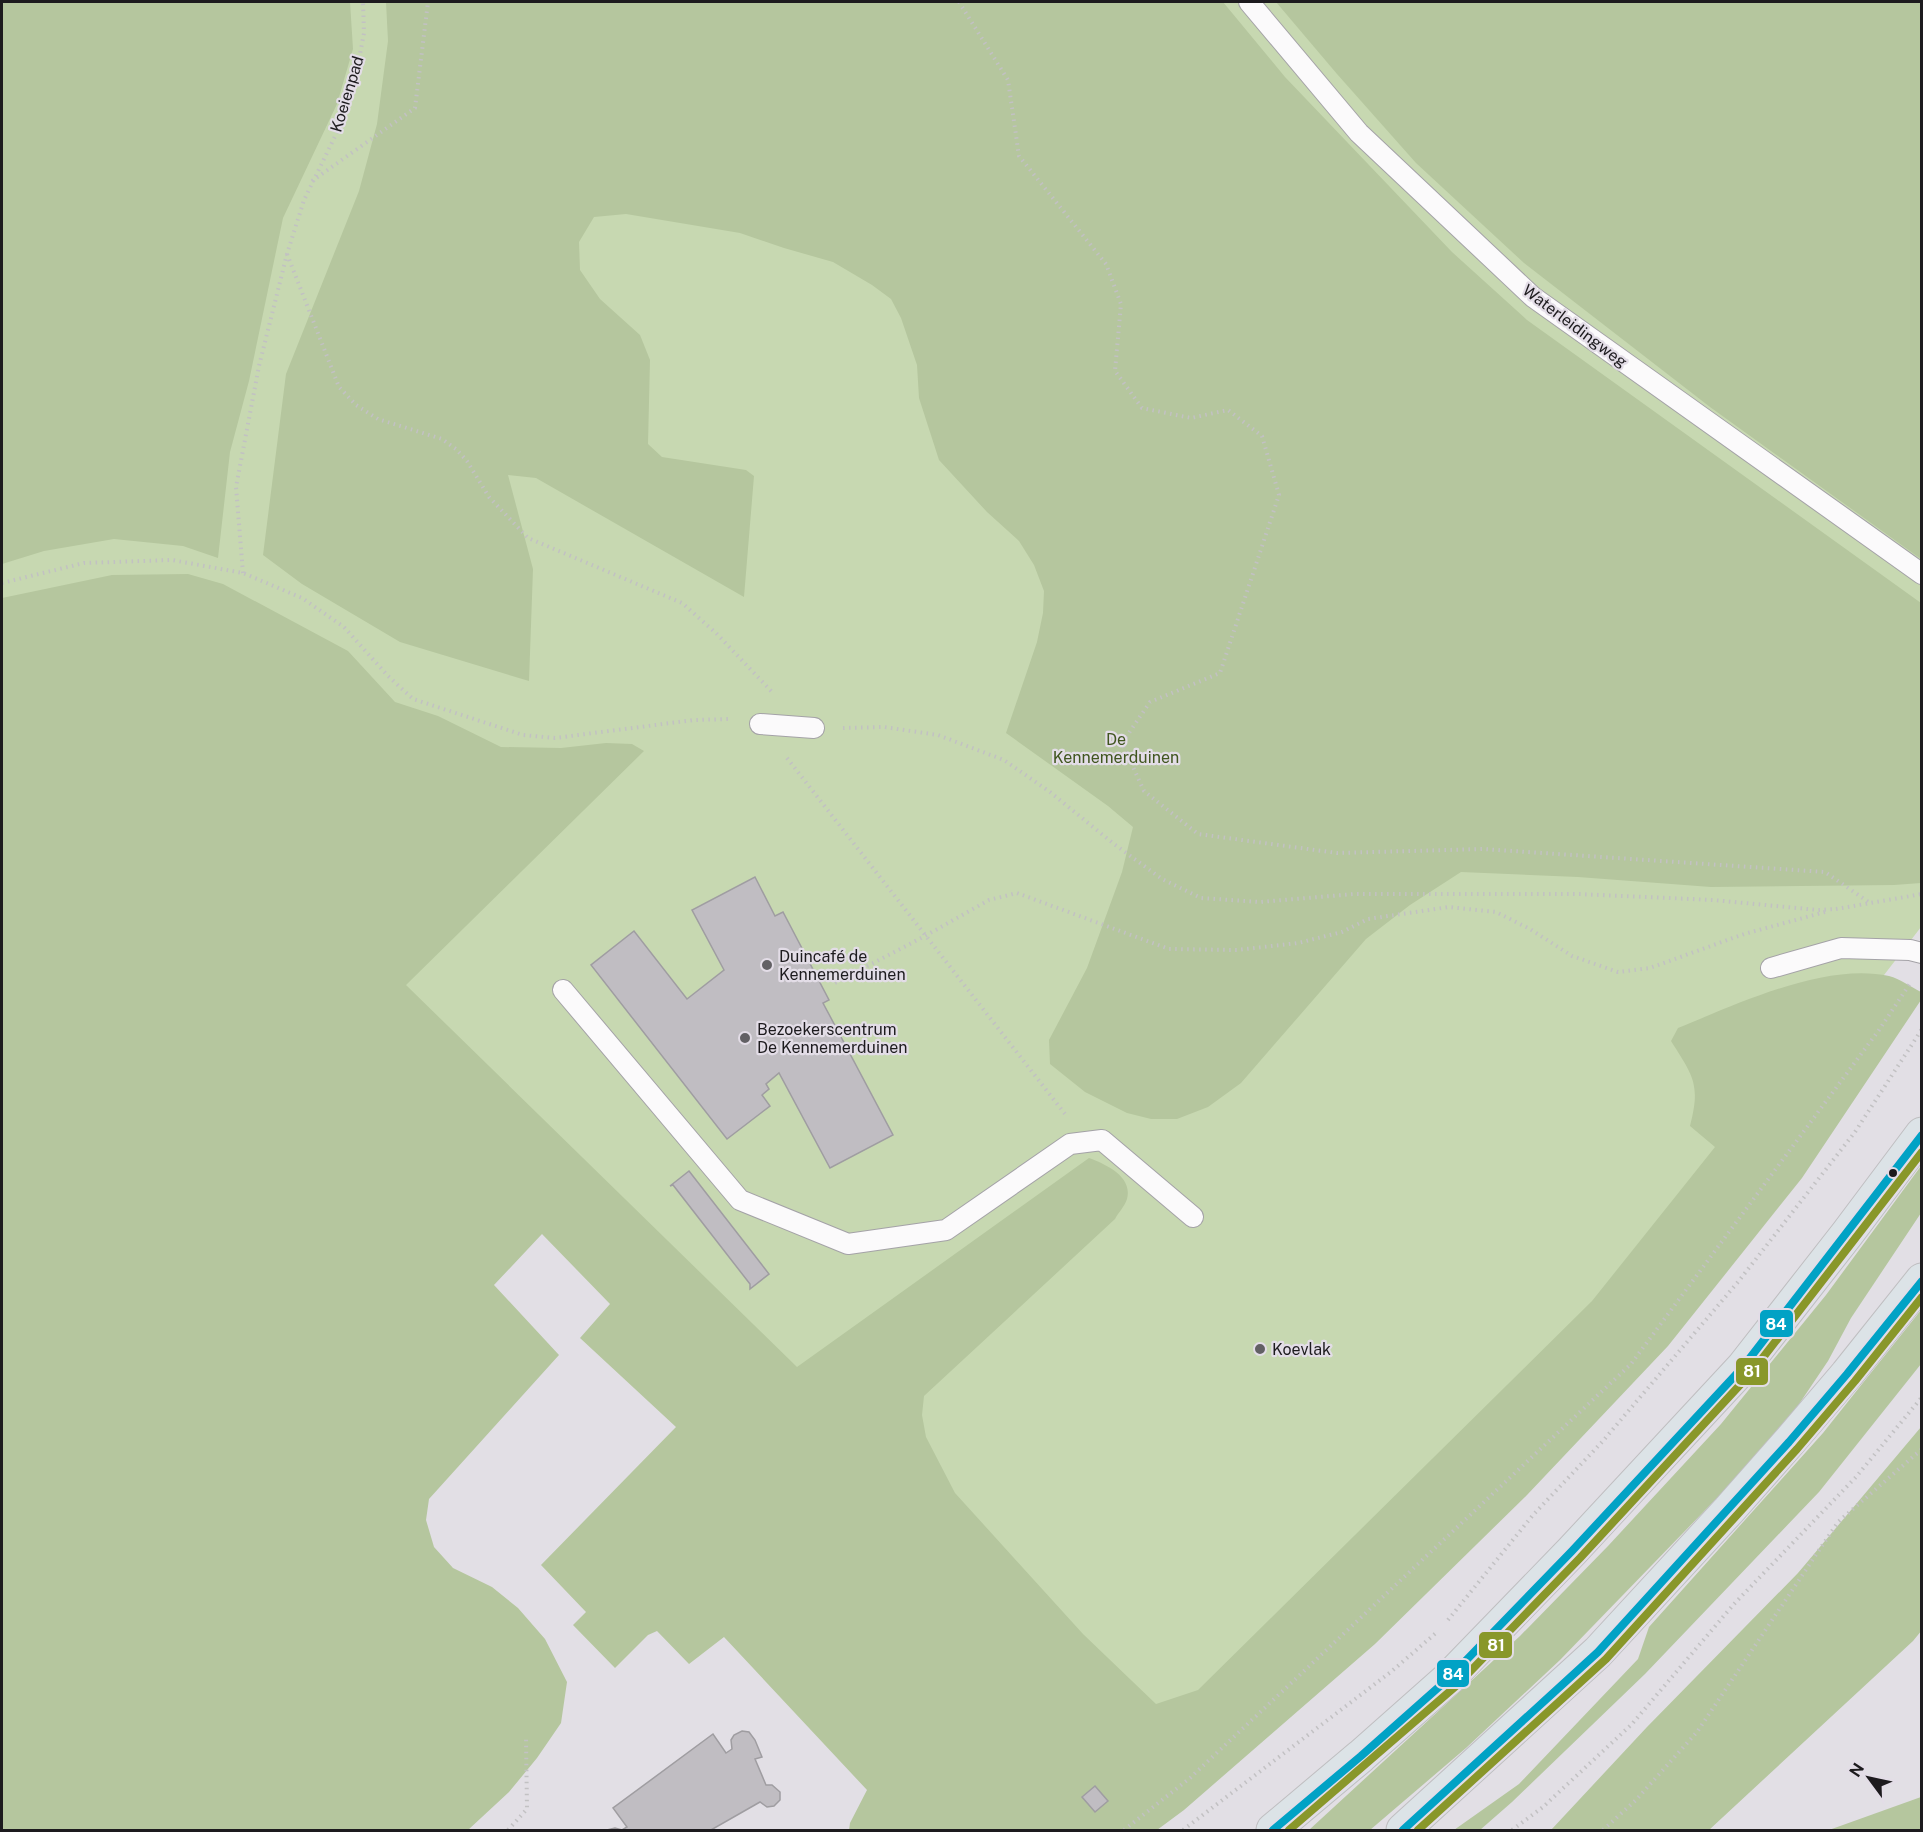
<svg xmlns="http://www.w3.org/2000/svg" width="1923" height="1832" font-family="'Public Sans',sans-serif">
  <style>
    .green { fill: #c7d8b1 }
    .forest { fill: #b5c69e }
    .building { fill: #c0bdc2; stroke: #9f9da1; stroke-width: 1.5 }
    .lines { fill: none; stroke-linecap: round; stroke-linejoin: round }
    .service-casing { stroke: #a4a2a7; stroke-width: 22 }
    .primary-casing { stroke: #bfbec0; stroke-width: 35 }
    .path { stroke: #c2c1c3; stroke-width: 4; stroke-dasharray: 1.5 4.5; stroke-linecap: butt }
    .service { stroke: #fbfafb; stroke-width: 20 }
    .primary { stroke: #dce3e7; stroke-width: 33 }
    .bus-1-casing { stroke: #e3dde7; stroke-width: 12 }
    .bus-2-casing { stroke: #e3dde7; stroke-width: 12 }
    .bus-1 { stroke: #01a2c5; stroke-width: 8 }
    .bus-2 { stroke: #89972a; stroke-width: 8 }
    .poi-dot { fill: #626064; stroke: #e3dde7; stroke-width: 2 }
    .bus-dot { fill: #1d1b1e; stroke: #e3dde7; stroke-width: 2 }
    .labels { text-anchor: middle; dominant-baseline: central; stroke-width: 4.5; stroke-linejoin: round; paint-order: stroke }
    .street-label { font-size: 16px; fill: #1d1b1e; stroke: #e3dde7 }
    .park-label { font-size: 16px; fill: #40561f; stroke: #e3dde7 }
    .poi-label { font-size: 16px; fill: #1d1b1e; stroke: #e3dde7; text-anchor: start }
    .line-badge { stroke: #e3dde7; stroke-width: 2 }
    .badge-label { font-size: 16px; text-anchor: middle; font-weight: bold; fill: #fff }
  </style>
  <rect width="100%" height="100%" fill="#e2dfe5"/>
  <polygon class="green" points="2,2 1921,2 1921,927 1617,1322 1119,1807 465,1154 299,1830 2,1830"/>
  <g class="forest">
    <polygon points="2,2 350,2 353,49 337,104 283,218 249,381 230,452 218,558 183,546 114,539 44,551 2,564"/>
    <polygon points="386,2 1223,2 1285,77 1452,252 1527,320 1921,603 1921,883 1894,885 1711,887 1578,877 1461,872 1410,905 1366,939 1241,1083 1208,1107 1177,1119 1151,1119 1127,1113 1085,1092 1050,1064 1049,1040 1087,968 1122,872 1133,827 1108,806 1006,733 1037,642 1043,613 1044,591 1034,565 1019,541 987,512 939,460 919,398 917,365 901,318 891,299 872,285 833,262 784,248 740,233 626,214 594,217 579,242 580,270 600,299 640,335 650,360 648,444 662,457 746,470 754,476 744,597 536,478 508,475 533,569 529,681 400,642 302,584 263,555 286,374 359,191 377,124 388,41"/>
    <polygon points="1276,2 1921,2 1921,559 1710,407 1524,263 1416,163 1337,74"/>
    <path d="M188,574l35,10 125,67 47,51 43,14 63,31 60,1 45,-5 26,1 12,7 -238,234 391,382 292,-209c16,6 44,18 38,41 -2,7 -9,14 -12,20l-191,177 -2,19 4,22 29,56 128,141 73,70 42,-14 394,-389 123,-154 -25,-21c11,-42 3,-50 -19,-85l7,-13c59,-24 147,-66 211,-52 11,3 22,11 32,16v8l-119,178 -134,168 -141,149 -152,149 -191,166 -27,20h-308l1,-7 17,-33 -143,-153 -35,27 -32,-33 -9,4 -33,33 -42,-43 13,-13 -45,-47 135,-138 -96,-89 30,-34 -68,-70 -48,51 65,70 -130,144 -3,21 8,27 19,21 39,19 26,21 27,31 22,43 -6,41 -24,35 -28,34 -41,38h-466v-1232l110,-23z"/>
    <polygon points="1921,1166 1921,1213 1851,1318 1828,1361 1791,1416 1746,1468 1560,1660 1466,1748 1370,1830 1309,1830 1520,1636 1608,1546 1721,1424 1826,1295"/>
    <polygon points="1921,1310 1921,1364 1819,1492 1645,1674 1512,1802 1480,1830 1454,1830 1519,1784 1638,1659 1649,1627 1823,1433"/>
    <polygon points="1921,1427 1922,1630 1913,1641 1709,1830 1551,1830 1647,1727 1798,1573"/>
    <polygon points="1921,1797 1921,1830 1829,1830"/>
  </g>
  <g class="building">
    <polygon points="755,877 775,916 783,912 829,1000 823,1003 893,1135 830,1168 779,1073 766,1084 769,1089 762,1095 770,1106 727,1139 591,965 634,931 687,999 724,970 692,910"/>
    <polygon points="689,1171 769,1274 750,1289 750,1284 673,1185 670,1186"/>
    <polygon points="742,1731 749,1732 755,1740 762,1757 755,1759 766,1785 772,1785 780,1792 780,1800 774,1806 767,1807 760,1802 711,1830 607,1830 615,1828 622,1830 627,1827 613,1808 713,1734 726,1753 732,1749 731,1740 734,1735"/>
    <polygon points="1095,1786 1108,1801 1095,1812 1082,1797"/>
  </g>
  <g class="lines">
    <g class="service-casing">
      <g id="service">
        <polyline points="1249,2 1359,133 1533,297 1922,574"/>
        <polyline points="760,724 814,728"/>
        <polyline points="1771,968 1841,948 1910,950 1922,953"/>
        <polyline points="563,990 740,1200 848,1244 946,1230 1070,1144 1102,1140 1193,1217"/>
      </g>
    </g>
    <g class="primary-casing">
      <g id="primary">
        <polyline points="1273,1830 1361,1756 1449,1678 1572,1551 1743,1367 1847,1234 1922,1134"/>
        <polyline points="1403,1830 1598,1652 1729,1510 1789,1442 1847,1374 1922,1280"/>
      </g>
    </g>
    <g class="path">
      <polyline points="959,2 1008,80 1019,156 1106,264 1121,304 1115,371 1142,408 1191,418 1228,410 1262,436 1279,495 1220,673 1150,702 1122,743 1144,791 1198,834 1337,853 1483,849 1825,872 1870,903"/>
      <polyline points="312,181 415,108 428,2"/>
      <polyline points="287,254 339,387 356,405 378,419 442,439 456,449 467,461 489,497 528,538 682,603 716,633 773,693"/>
      <polyline points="243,573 236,487 259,366 287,254 304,200 342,122 357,70 364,33 363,2"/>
      <polyline points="2,583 84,563 172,560 243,573 302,598 344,627 388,676 413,699 523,735 555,738 694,720 730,719"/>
      <polyline points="843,728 884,727 938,735 1004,760 1050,792 1114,844 1162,879 1201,898 1260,902 1354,894 1578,894 1713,900 1818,910 1836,909"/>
      <polyline points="787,758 1065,1114"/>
      <polyline points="1836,909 1922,894"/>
      <polyline points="835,983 925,936 989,900 1017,893 1169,949 1237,950 1298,943 1342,932 1368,919 1449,907 1496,912 1530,929 1572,956 1618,972 1650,968 1744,934 1825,912"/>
      <polyline points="1448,1620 1533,1515 1602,1442 1738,1282 1855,1132 1922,1029"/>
      <polyline points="508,1830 527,1809 526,1739"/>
      <polyline points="1124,1830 1190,1778 1631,1364 1879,1030 1911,982"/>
      <polyline points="1183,1830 1392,1671 1437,1632"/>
      <polyline points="1512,1830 1543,1807 1632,1724 1734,1604 1856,1477 1922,1397"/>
      <polyline points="1603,1830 1636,1800 1697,1732 1838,1522 1922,1449"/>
    </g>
    <use href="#service" class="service"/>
    <use href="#primary" class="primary"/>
    <g class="bus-1-casing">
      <g id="bus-1">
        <polyline points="1273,1830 1361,1756 1449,1678 1572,1551 1743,1367 1922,1135"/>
        <polyline points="1403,1830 1598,1652 1789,1442 1847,1374 1922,1281"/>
      </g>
    </g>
    <g class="bus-2-casing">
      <g id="bus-2">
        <polyline points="1289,1830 1456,1686 1580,1558 1751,1373 1922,1152"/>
        <polyline points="1418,1830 1606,1659 1797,1449 1855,1381 1922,1297"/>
      </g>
    </g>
    <use href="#bus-1" class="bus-1"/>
    <use href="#bus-2" class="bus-2"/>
  </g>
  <g class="poi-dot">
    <circle cx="767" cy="965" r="6"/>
    <circle cx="745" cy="1038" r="6"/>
    <circle cx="1260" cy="1349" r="6"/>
  </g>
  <circle class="bus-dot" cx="1893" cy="1173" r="5"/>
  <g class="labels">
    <g class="street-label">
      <text transform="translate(347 94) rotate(-73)">Koeienpad</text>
      <text transform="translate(1575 326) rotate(37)">Waterleidingweg</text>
    </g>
    <g class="park-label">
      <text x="1116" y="739">De<tspan x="1116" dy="18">Kennemerduinen</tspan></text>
    </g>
    <g class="poi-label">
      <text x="779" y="956">Duincafé de<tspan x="779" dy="18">Kennemerduinen</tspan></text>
      <text x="757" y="1029">Bezoekerscentrum<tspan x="757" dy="18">De Kennemerduinen</tspan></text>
      <text x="1272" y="1349">Koevlak</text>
    </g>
  </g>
  <g class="line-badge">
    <rect x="1759" y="1309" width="35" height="29" rx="6" fill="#01a2c5"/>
    <rect x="1735" y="1357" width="34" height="29" rx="6" fill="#89972a"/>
    <rect x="1478" y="1631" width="35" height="28" rx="6" fill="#89972a"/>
    <rect x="1436" y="1659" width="34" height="29" rx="6" fill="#01a2c5"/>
  </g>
  <g class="badge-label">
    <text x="1776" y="1330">84</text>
    <text x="1752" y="1377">81</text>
    <text x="1496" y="1651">81</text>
    <text x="1453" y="1680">84</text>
  </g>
  <rect width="1923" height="1832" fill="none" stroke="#1d1b1e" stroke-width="6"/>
  <g transform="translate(1869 1778) rotate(303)" stroke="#e3dde7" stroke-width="4.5" paint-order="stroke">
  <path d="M0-4.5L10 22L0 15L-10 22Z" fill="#1d1b1e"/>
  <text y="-9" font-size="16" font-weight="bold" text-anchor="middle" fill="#1d1b1e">N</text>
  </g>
</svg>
